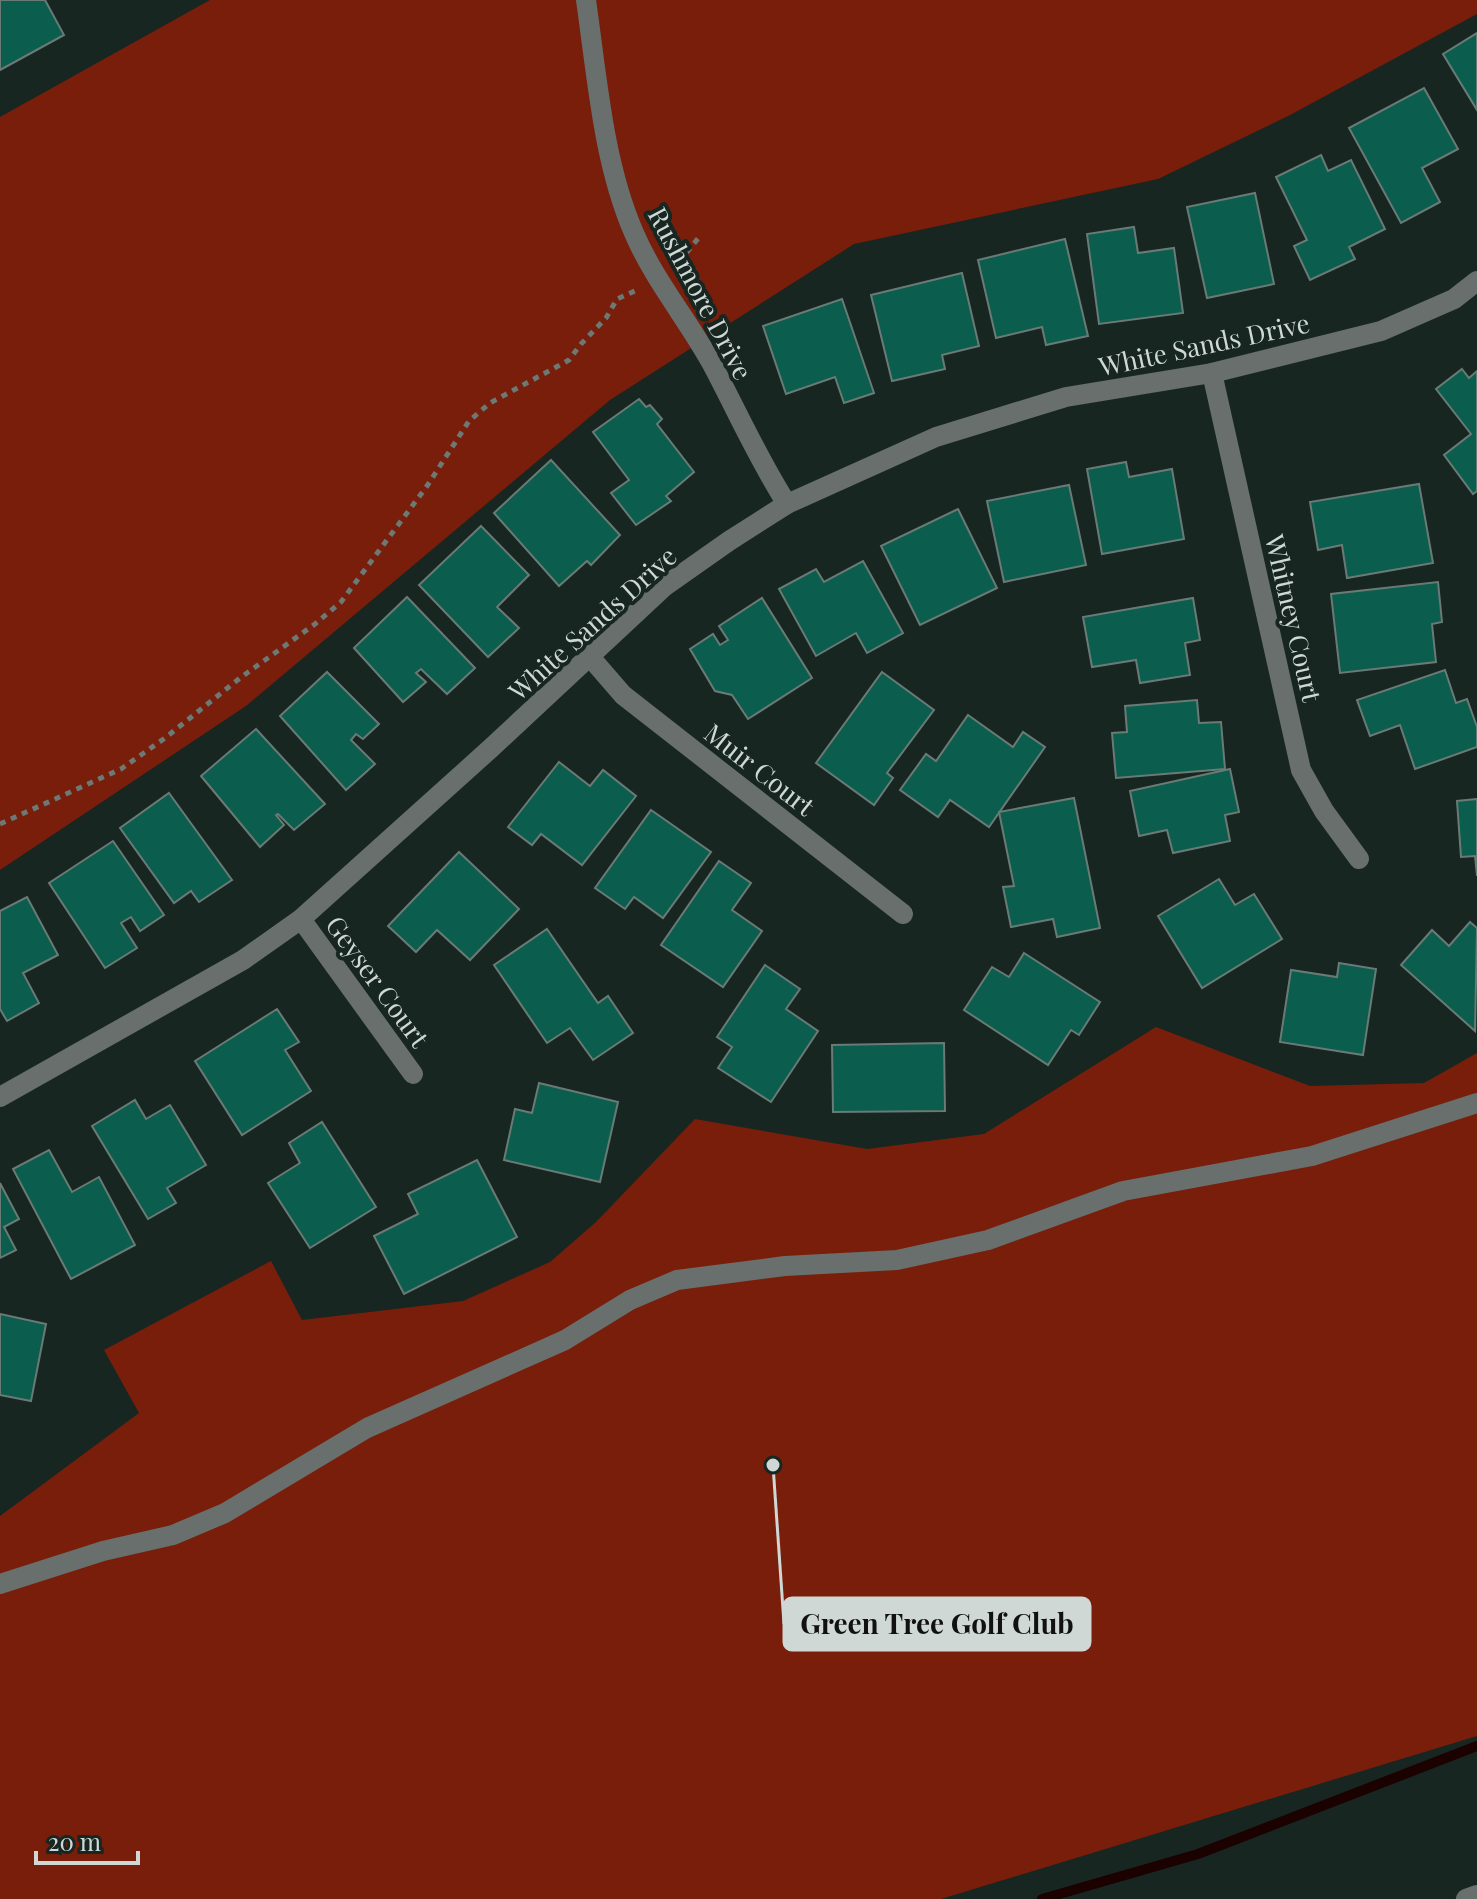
<svg xmlns="http://www.w3.org/2000/svg" width="1477" height="1899" font-family="'Playfair Display',serif">
  <style>
    .green { fill: #781e0b }
    .lines { fill: none; stroke-linecap: round; stroke-linejoin: round }
    .stream { stroke: #1b0200; stroke-width: 10 }
    .building { fill: #0b5d4d; stroke: #6a7a75; stroke-width: 2 }
    .path { stroke: #6d7975; stroke-width: 5; stroke-dasharray: 6 6; stroke-linecap: butt }
    .minor { stroke: #686f6d; stroke-width: 20 }
    .labels { text-anchor: middle; dominant-baseline: central; stroke-width: 8; stroke-linejoin: round; paint-order: stroke }
    .street-label { font-size: 26px; fill: #cfd8d5; stroke: #182622 }
    .leader { fill: none; stroke: #cfd8d5; stroke-width: 3 }
    .callout-dot { fill: #cfd8d5; stroke: #182622; stroke-width: 3 }
    .callout { fill: #cfd8d5; stroke: #cfd8d5; stroke-width: 3 }
    .callout-label { font-size: 28px; text-anchor: middle; font-weight: bold; fill: #111 }
  </style>
  <rect width="100%" height="100%" fill="#182622"/>
  <g class="green">
    <polygon points="210,0 1477,0 1477,14 1290,115 1158,179 854,244 610,400 246,706 0,870 0,117"/>
    <polygon points="1156,1027 1310,1086 1424,1083 1477,1053 1477,1736 941,1899 0,1899 0,1516 139,1413 104,1350 271,1261 302,1320 463,1301 550,1262 596,1222 695,1119 867,1149 984,1134"/>
  </g>
  <g class="lines">
    <polyline class="stream" points="1042,1899 1198,1854 1477,1746"/>
  </g>
  <g class="building">
    <polygon points="0,0 45,0 64,35 0,70"/>
    <polygon points="1477,33 1477,110 1443,54"/>
    <polygon points="1424,88 1458,149 1422,168 1440,202 1401,223 1349,128"/>
    <polygon points="1321,155 1328,171 1351,160 1385,229 1349,247 1355,259 1310,280 1294,246 1307,240 1276,177"/>
    <polygon points="1255,193 1274,284 1207,298 1187,207"/>
    <polygon points="1134,227 1138,253 1174,248 1183,313 1099,324 1087,234"/>
    <polygon points="1065,239 1088,336 1046,345 1042,327 996,338 978,260"/>
    <polygon points="962,273 979,346 942,355 945,369 892,381 871,295"/>
    <polygon points="842,299 874,393 844,403 835,377 786,394 763,326"/>
    <polygon points="1462,369 1469,378 1477,371 1477,491 1473,494 1444,455 1471,434 1436,389"/>
    <polygon points="639,399 646,407 650,405 662,419 657,424 694,472 666,496 671,501 636,525 611,493 629,480 593,432"/>
    <polygon points="551,460 620,535 591,565 587,561 559,586 494,513"/>
    <polygon points="1126,462 1129,477 1172,469 1184,539 1102,554 1087,469"/>
    <polygon points="1419,484 1433,563 1347,578 1342,545 1318,550 1310,502"/>
    <polygon points="1069,485 1086,565 1004,582 987,501"/>
    <polygon points="958,509 997,588 920,625 881,546"/>
    <polygon points="481,526 529,575 497,607 519,628 488,657 419,585"/>
    <polygon points="863,561 903,633 867,653 856,633 816,656 779,589 816,569 824,582"/>
    <polygon points="1438,582 1442,622 1432,624 1436,662 1340,673 1331,594"/>
    <polygon points="407,597 475,668 447,694 421,669 416,673 426,682 403,702 354,648"/>
    <polygon points="762,598 812,678 748,719 732,695 715,691 690,649 713,634 720,645 728,640 719,626"/>
    <polygon points="1193,598 1200,640 1185,643 1190,675 1140,683 1136,660 1092,667 1083,617"/>
    <polygon points="1445,670 1456,703 1467,699 1477,727 1477,747 1415,769 1400,725 1370,736 1357,700"/>
    <polygon points="327,672 379,724 363,739 356,734 351,740 375,764 346,790 280,716"/>
    <polygon points="882,672 934,710 887,773 893,778 874,805 816,763"/>
    <polygon points="1197,700 1199,723 1221,722 1225,769 1116,778 1112,733 1127,732 1125,706"/>
    <polygon points="968,715 1013,747 1023,732 1045,747 989,827 950,800 938,817 900,790 926,754 936,761"/>
    <polygon points="256,729 325,804 294,830 278,814 276,815 284,825 260,847 201,776"/>
    <polygon points="559,762 590,786 603,770 636,796 582,865 541,834 532,845 508,827"/>
    <polygon points="1230,769 1239,812 1225,815 1230,841 1173,853 1167,830 1139,836 1130,791"/>
    <polygon points="169,793 232,880 199,902 191,891 174,903 120,828"/>
    <polygon points="1074,798 1100,928 1057,937 1053,919 1011,927 1003,887 1014,886 999,812"/>
    <polygon points="1477,799 1477,876 1475,856 1461,857 1457,801"/>
    <polygon points="651,810 711,852 663,918 634,897 625,909 595,888"/>
    <polygon points="113,841 164,915 140,931 131,917 121,923 137,948 105,968 49,883"/>
    <polygon points="459,852 519,909 470,960 437,930 416,952 388,926"/>
    <polygon points="719,861 751,883 732,910 762,931 723,987 661,945"/>
    <polygon points="1219,879 1235,905 1254,894 1282,939 1202,988 1158,916"/>
    <polygon points="27,897 58,955 23,973 39,1003 7,1021 0,1009 0,911"/>
    <polygon points="1470,922 1477,928 1475,1031 1401,965 1432,930 1449,946"/>
    <polygon points="547,929 598,1003 608,996 633,1033 593,1060 570,1028 547,1043 494,965"/>
    <polygon points="1024,953 1100,1002 1079,1035 1071,1030 1048,1065 964,1010 992,967 1009,977"/>
    <polygon points="1339,963 1376,969 1363,1055 1280,1042 1291,970 1337,977"/>
    <polygon points="765,965 800,989 786,1009 818,1031 771,1102 718,1068 732,1047 717,1037"/>
    <polygon points="277,1009 299,1042 285,1050 311,1091 242,1135 195,1061"/>
    <polygon points="944,1043 945,1111 833,1112 832,1045"/>
    <polygon points="539,1083 618,1102 600,1182 504,1160 515,1109 532,1113"/>
    <polygon points="135,1100 146,1119 170,1105 206,1165 167,1188 176,1203 148,1219 92,1126"/>
    <polygon points="322,1122 376,1207 310,1248 268,1183 300,1163 289,1143"/>
    <polygon points="49,1150 72,1192 99,1177 135,1245 71,1279 13,1169"/>
    <polygon points="477,1160 517,1237 404,1294 374,1236 418,1214 408,1194"/>
    <polygon points="0,1183 19,1219 4,1227 16,1250 0,1258"/>
    <polygon points="0,1314 46,1324 31,1401 0,1395"/>
  </g>
  <g class="lines">
    <g class="path">
      <polyline points="679,262 700,236"/>
      <polyline points="0,824 121,769 165,738 240,678 315,624 341,602 427,486 469,421 490,403 569,360 581,344 606,318 617,299 635,291"/>
    </g>
    <g class="minor">
      <path d="M586,0c11,76 17,162 48,233 20,47 54,87 78,131 25,47 46,95 75,140"/>
      <polyline points="1212,373 1301,770 1324,811 1359,859"/>
      <polyline points="591,658 623,695 903,914"/>
      <polyline points="301,919 413,1074"/>
      <polyline points="0,1097 243,960 301,919 490,749 665,586 729,541 787,504 936,437 1066,397 1212,373 1381,331 1454,299 1477,281"/>
      <polyline points="0,1584 103,1551 173,1535 225,1513 367,1428 565,1340 630,1300 677,1280 785,1266 897,1260 988,1240 1123,1191 1312,1156 1477,1103"/>
      <polyline points="1466,1899 1477,1895"/>
    </g>
  </g>
  <g class="labels">
    <g class="street-label">
      <text transform="translate(701 293) rotate(62)">Rushmore Drive</text>
      <text transform="translate(1204 344) rotate(-12)">White Sands Drive</text>
      <text transform="translate(1294 618) rotate(77)">Whitney Court</text>
      <text transform="translate(592 623) rotate(-42)">White Sands Drive</text>
      <text transform="translate(760 769) rotate(38)">Muir Court</text>
      <text transform="translate(378 981) rotate(54)">Geyser Court</text>
    </g>
  </g>
  <path class="leader" d="M773 1465L784 1624"/>
  <circle class="callout-dot" cx="773" cy="1465" r="8"/>
  <rect class="callout" x="784" y="1598" width="306" height="52" rx="8"/>
  <g class="callout-label">
    <text x="937" y="1634">Green Tree Golf Club</text>
  </g>
  <path d="M36 1851v12h102v-12" fill="none" stroke="#cfd8d5" stroke-width="4"/>
  <text x="48" y="1851" font-size="24" fill="#cfd8d5" stroke="#182622" stroke-width="6" paint-order="stroke">20 m</text>
</svg>
